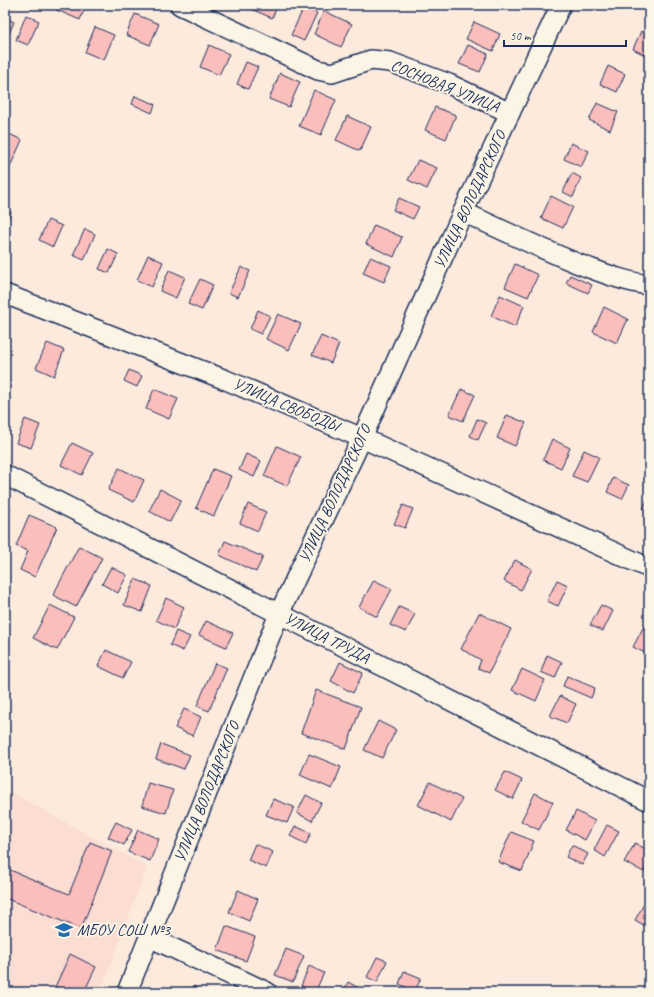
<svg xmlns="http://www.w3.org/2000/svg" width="654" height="997" font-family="Caveat,sans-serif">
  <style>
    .built { fill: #fbddd3 }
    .building { fill: #fabebc; stroke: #1b2f5e }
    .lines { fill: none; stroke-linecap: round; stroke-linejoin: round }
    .minor-casing { stroke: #1b2f5e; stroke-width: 22 }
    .minor { stroke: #fcf5e5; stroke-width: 19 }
    .labels { text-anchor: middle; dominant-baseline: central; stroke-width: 3.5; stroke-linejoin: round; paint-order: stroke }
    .street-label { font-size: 16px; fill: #1b2f5e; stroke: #fcf5e5 }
    .poi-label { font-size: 16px; fill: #1b2f5e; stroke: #fcf5e5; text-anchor: start }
  </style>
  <rect width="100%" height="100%" fill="#fceadd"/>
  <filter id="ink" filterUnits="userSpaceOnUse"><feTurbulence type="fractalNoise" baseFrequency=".025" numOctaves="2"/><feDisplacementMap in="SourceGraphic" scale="8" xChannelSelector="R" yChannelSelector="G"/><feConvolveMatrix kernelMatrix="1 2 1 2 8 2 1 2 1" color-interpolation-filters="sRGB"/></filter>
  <g filter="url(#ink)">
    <polygon class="built" points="5,789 147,867 101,992 5,992"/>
    <g class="building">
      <polygon points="53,5 86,5 80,20 52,8"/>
      <polygon points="242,5 278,5 272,18"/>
      <polygon points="304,7 317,13 304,41 291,35"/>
      <polygon points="324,11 352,24 341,47 314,34"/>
      <polygon points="135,14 159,24 150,45 126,35"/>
      <polygon points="26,15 39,21 28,45 16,40"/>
      <polygon points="5,18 14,22 8,36 5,35"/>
      <polygon points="474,22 500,34 493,51 466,39"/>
      <polygon points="95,27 114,35 104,60 85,52"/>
      <polygon points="641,31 649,35 649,57 633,49"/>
      <polygon points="209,45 229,54 219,75 200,67"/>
      <polygon points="468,45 488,54 480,72 459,64"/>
      <polygon points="246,62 258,67 248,89 237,84"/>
      <polygon points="608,66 625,74 617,92 600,84"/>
      <polygon points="280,73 300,82 289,107 269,99"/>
      <polygon points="314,90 336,100 321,135 299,126"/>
      <polygon points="135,96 155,104 152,113 132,104"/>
      <polygon points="597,103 618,112 610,130 589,120"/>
      <polygon points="435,107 456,115 446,139 425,130"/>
      <polygon points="347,116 371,127 360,151 336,140"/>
      <polygon points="5,132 22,140 5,178"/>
      <polygon points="571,143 589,151 581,167 564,159"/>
      <polygon points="418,160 437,168 427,189 408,180"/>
      <polygon points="572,173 581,178 573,197 563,192"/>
      <polygon points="551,196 573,207 563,228 541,218"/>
      <polygon points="399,198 419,207 413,219 393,210"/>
      <polygon points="5,210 11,212 5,225"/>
      <polygon points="48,220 62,226 53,247 39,240"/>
      <polygon points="374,225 402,237 394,257 366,244"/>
      <polygon points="85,229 95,234 84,260 73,255"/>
      <polygon points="108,249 118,254 109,273 99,269"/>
      <polygon points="148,255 163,262 152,287 137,280"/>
      <polygon points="370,257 391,266 384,282 363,273"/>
      <polygon points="515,264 538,275 528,297 505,287"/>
      <polygon points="241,267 250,271 238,297 229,293"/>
      <polygon points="169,270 185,277 176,298 160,291"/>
      <polygon points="570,275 592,285 588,293 566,283"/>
      <polygon points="200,279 213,285 202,310 188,304"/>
      <polygon points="500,295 524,306 515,327 491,316"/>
      <polygon points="604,307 628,319 617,343 593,332"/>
      <polygon points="258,310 270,316 261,334 250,329"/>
      <polygon points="278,314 301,324 289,350 266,339"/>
      <polygon points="321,336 339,344 331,363 312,355"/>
      <polygon points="47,343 64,350 54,376 36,368"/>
      <polygon points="129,370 142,376 137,387 124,381"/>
      <polygon points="154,389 178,399 169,419 146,409"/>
      <polygon points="461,389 475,395 463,421 449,415"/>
      <polygon points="507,415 526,423 515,446 497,438"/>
      <polygon points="25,419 40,425 31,448 16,443"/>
      <polygon points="477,419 486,423 478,440 470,436"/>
      <polygon points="552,439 570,448 561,468 543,460"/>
      <polygon points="72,443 93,453 82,475 61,465"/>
      <polygon points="277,446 301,457 287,486 264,476"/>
      <polygon points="584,450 599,457 587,482 572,476"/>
      <polygon points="246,454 261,461 254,477 239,470"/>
      <polygon points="119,468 144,480 134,502 108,490"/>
      <polygon points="213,469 231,476 214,516 196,508"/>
      <polygon points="613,478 629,485 622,499 607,492"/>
      <polygon points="160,489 181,500 170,522 149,511"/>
      <polygon points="649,495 649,512 643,509"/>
      <polygon points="248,504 266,512 258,531 240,523"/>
      <polygon points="403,505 413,509 405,528 394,524"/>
      <polygon points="5,506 11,509 5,522"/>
      <polygon points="29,515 57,527 35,577 20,570 28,551 16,546"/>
      <polygon points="225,541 263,557 256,572 219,555"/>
      <polygon points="79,546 102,558 76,607 53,595"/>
      <polygon points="515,560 532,569 521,590 504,581"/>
      <polygon points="111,567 127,575 118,593 102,584"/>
      <polygon points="135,579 152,586 142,612 124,605"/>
      <polygon points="374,580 392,589 377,617 359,607"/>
      <polygon points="557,580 568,585 558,606 547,601"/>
      <polygon points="166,598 184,607 174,629 156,620"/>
      <polygon points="50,605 74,617 57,650 33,638"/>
      <polygon points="601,605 613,611 603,631 590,625"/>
      <polygon points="399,607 415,614 406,632 390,625"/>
      <polygon points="479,613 511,629 489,673 478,668 481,660 461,649"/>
      <polygon points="206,621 233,633 226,647 199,635"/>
      <polygon points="645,624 649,626 649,655 633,647"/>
      <polygon points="176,631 190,637 183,651 170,645"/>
      <polygon points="106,650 131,662 123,678 98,666"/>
      <polygon points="547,655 562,662 555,678 541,672"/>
      <polygon points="340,662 363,673 353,693 331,681"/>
      <polygon points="215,663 227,668 209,711 197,706"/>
      <polygon points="522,669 545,680 536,701 512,690"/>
      <polygon points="567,676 595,688 591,698 563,686"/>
      <polygon points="316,690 361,707 346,749 301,733"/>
      <polygon points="560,696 576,704 567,723 550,716"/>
      <polygon points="184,709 201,717 193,736 175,728"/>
      <polygon points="378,721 396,730 382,758 364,750"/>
      <polygon points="161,744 190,755 184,769 156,759"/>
      <polygon points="309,754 341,767 332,789 300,775"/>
      <polygon points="505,772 522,780 513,799 495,790"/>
      <polygon points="430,782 462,799 451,822 418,805"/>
      <polygon points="148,783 173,790 166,813 142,806"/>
      <polygon points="535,793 553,802 539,830 521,821"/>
      <polygon points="306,795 321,803 312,821 297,813"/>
      <polygon points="273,799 294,807 287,823 266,815"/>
      <polygon points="576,811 595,821 585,840 566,830"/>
      <polygon points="116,822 132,830 124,845 108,837"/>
      <polygon points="607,825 619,831 605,857 594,850"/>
      <polygon points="295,826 311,833 306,844 290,836"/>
      <polygon points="138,830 159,839 150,861 128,852"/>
      <polygon points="511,832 534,841 522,871 498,862"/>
      <polygon points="90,842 112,851 81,929 5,898 5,868 69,894"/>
      <polygon points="635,843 649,851 649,862 644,872 624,862"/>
      <polygon points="255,844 273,852 266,868 248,860"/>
      <polygon points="572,845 588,854 582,865 566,857"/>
      <polygon points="238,890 258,899 249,921 229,912"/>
      <polygon points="649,895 649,928 635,920"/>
      <polygon points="226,926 255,937 246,961 217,950"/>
      <polygon points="286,949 304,956 293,982 275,975"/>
      <polygon points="70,954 96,967 84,992 65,992 55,987"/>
      <polygon points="377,957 387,961 377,982 367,977"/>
      <polygon points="309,966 324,973 315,992 301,986"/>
      <polygon points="404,971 421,978 415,991 399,984"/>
      <polygon points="348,982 357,987 355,992 343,992"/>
      <polygon points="193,986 205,992 190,992"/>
    </g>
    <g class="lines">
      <g class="minor-casing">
        <g id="minor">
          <polyline points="180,5 318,70 332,73 371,60 390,62 449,84 510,113"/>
          <path d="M463,212c40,18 80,38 121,54 22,8 42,16 65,19"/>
          <polyline points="5,294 226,380 362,438 649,568"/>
          <polyline points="5,475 649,801"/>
          <polyline points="149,937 267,992"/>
          <polyline points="127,992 279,614 362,438 463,212 561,5"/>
        </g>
      </g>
      <use href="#minor" class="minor"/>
    </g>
  </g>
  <defs>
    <g id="school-bare" transform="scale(1.38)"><path d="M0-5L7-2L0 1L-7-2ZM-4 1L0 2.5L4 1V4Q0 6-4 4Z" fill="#1f6fb2" stroke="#fcf5e5" stroke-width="2.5" paint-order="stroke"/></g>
  </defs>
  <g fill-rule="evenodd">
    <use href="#school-bare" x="64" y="930"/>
  </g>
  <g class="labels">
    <g class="street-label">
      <text transform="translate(445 86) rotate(22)">СОСНОВАЯ УЛИЦА</text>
      <text transform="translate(470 200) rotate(-65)">УЛИЦА ВОЛОДАРСКОГО</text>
      <text transform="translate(286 405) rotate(23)">УЛИЦА СВОБОДЫ</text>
      <text transform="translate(335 494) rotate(-65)">УЛИЦА ВОЛОДАРСКОГО</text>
      <text transform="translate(327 638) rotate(27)">УЛИЦА ТРУДА</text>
      <text transform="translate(207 792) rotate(-68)">УЛИЦА ВОЛОДАРСКОГО</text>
    </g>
    <g class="poi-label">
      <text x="77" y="930">МБОУ СОШ №3</text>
    </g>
  </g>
  <rect width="654" height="997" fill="none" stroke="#fcf5e5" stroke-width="20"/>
  <rect x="10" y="10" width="634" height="977" fill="none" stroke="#1b2f5e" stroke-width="1.5" filter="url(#ink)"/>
  <path d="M504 40v6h122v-6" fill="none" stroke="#1b2f5e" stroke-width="2"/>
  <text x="510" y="40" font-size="12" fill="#1b2f5e" stroke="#fcf5e5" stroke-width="3" paint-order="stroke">50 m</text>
</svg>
